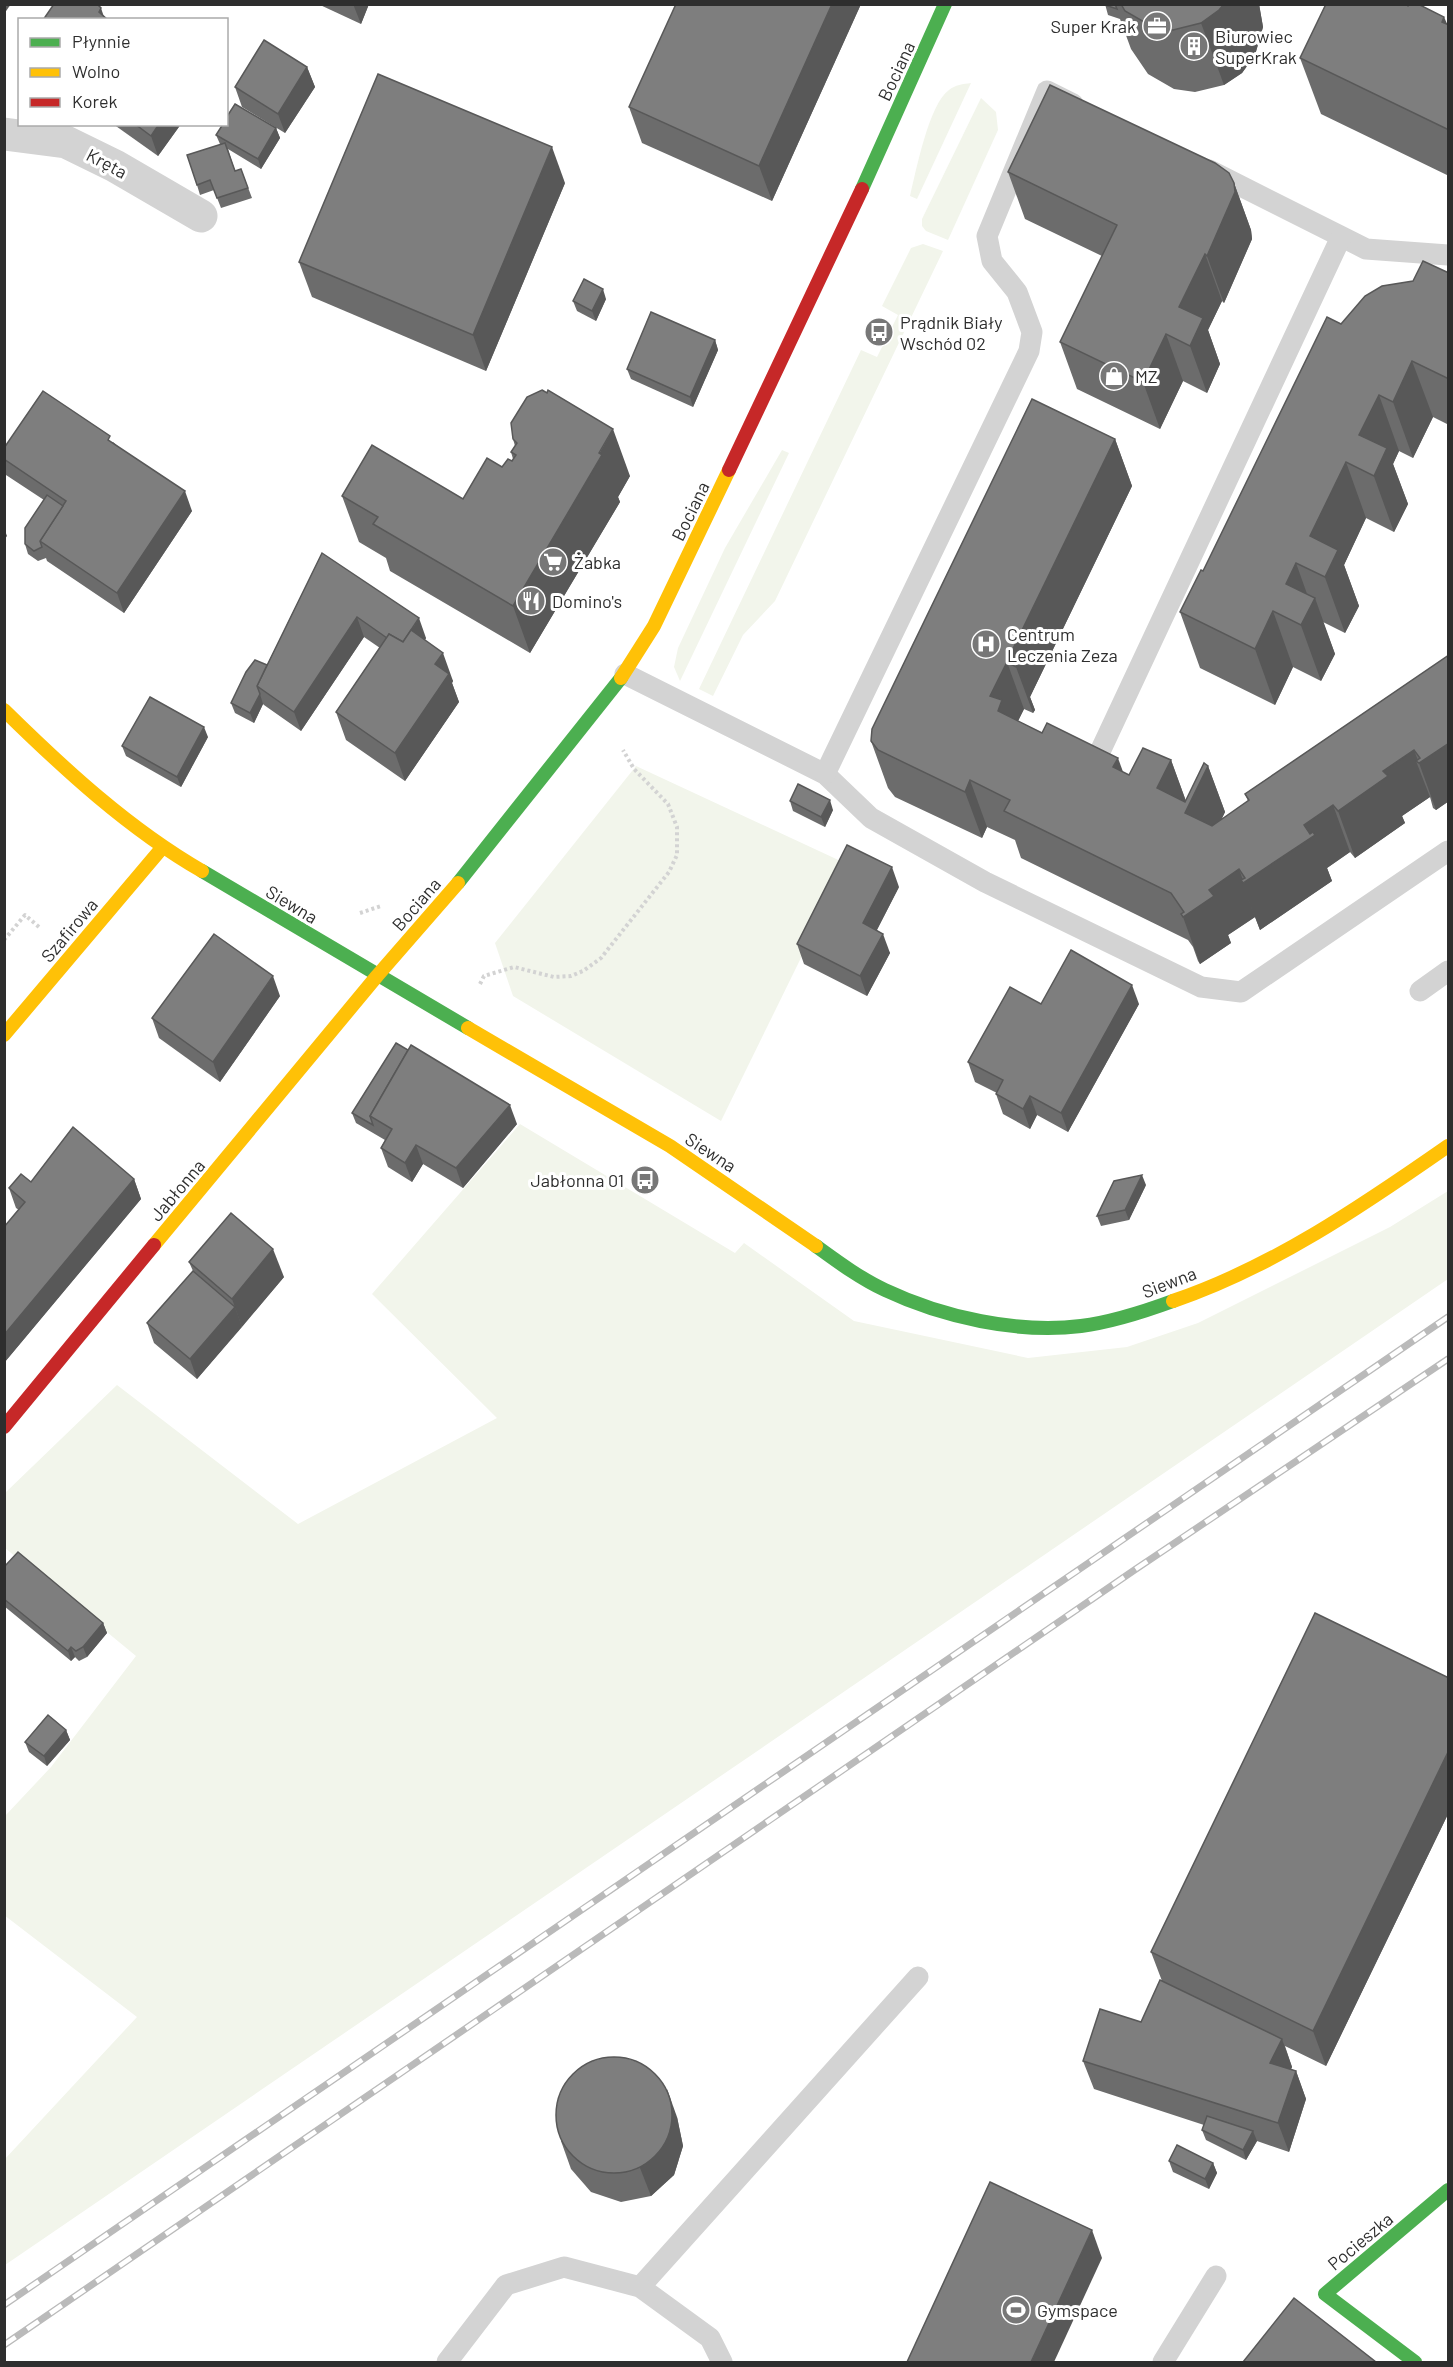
<svg xmlns="http://www.w3.org/2000/svg" width="1453" height="2367" font-family="Barlow,sans-serif">
  <style>
    .green { fill: #f2f5eb }
    .lines { fill: none; stroke-linecap: round; stroke-linejoin: round }
    .path { stroke: #d3d3d3; stroke-width: 4; stroke-dasharray: 3 3; stroke-linecap: butt }
    .lane { stroke: #d3d3d3; stroke-width: 21 }
    .street { stroke: #d3d3d3; stroke-width: 33 }
    .fast { stroke: #4caf50; stroke-width: 14 }
    .slow { stroke: #ffc107; stroke-width: 14 }
    .jam { stroke: #c62828; stroke-width: 14 }
    .rail-casing { stroke: #bababa; stroke-width: 7 }
    .rail { stroke: #fff; stroke-width: 4.5; stroke-dasharray: 14; stroke-linecap: butt }
    .wall { fill: #6c6c6c }
    .shaded-wall { fill: #585858 }
    .building { fill: #7e7e7e; stroke: #585858; stroke-width: 1.5 }
    .labels { text-anchor: middle; dominant-baseline: central; stroke-width: 6; stroke-linejoin: round; paint-order: stroke }
    .poi-label { font-size: 18px; fill: #2e2e2e; stroke: #fff; text-anchor: start }
    .street-label { font-size: 18px; fill: #2e2e2e; stroke: #fff }
  </style>
  <rect width="100%" height="100%" fill="#fff"/>
  <g class="green">
    <path d="M971,83l-54,116 -7,-3c6,-25 19,-92 39,-106 6,-5 14,-6 22,-7z"/>
    <polygon points="981,98 996,112 998,130 948,240 926,231 922,226 922,219"/>
    <polygon points="923,244 943,251 775,601 743,635 713,696 699,689 861,350 877,357 898,315 882,306 911,248"/>
    <polygon points="782,450 789,453 680,681 674,667 678,648 725,548"/>
    <polygon points="636,766 847,864 721,1121 513,996 495,943"/>
    <polygon points="520,1124 735,1253 744,1243 854,1321 1028,1358 1127,1347 1198,1323 1390,1227 1448,1191 1448,1279 5,2265 4,2160 137,2017 4,1915 5,1816 51,1767 136,1656 5,1548 5,1493 117,1385 298,1524 497,1418 372,1294"/>
  </g>
  <g class="lines">
    <g class="path">
      <polyline points="360,913 381,906"/>
      <polyline points="4,940 25,915 39,927"/>
      <polyline points="480,984 484,976 514,967 554,977 571,976 583,971 601,958 669,872 677,855 677,827 668,804 634,769 623,750"/>
    </g>
    <g class="lane">
      <polyline points="1209,170 1366,249 1448,255"/>
      <polyline points="625,674 825,774 871,818 985,882 1201,987 1241,992 1448,851"/>
      <polyline points="1090,773 1341,237"/>
      <polyline points="825,774 1029,351 1032,332 1017,292 992,261 987,236 1047,91 1073,104"/>
      <polyline points="1420,991 1448,971"/>
      <polyline points="640,2287 918,1977"/>
      <polyline points="447,2362 506,2285 564,2267 640,2287 710,2338 722,2362"/>
      <polyline points="1163,2362 1216,2276"/>
    </g>
    <polyline class="street" points="4,134 66,142 115,166 201,216"/>
    <g class="fast">
      <polyline points="862,189 945,4"/>
      <polyline points="202,871 468,1028"/>
      <polyline points="458,883 621,678"/>
      <path d="M816,1246c22,16 45,33 69,44 57,27 133,44 196,36 32,-4 62,-14 92,-25"/>
      <polyline points="1415,2362 1325,2294 1448,2190"/>
    </g>
    <g class="slow">
      <polyline points="621,678 654,626 729,470"/>
      <path d="M4,710c60,59 125,119 198,161"/>
      <polyline points="468,1028 670,1146 816,1246"/>
      <polyline points="4,1035 162,848"/>
      <polyline points="154,1245 377,976 458,883"/>
      <path d="M1173,1301c100,-34 189,-95 275,-155"/>
    </g>
    <g class="jam">
      <polyline points="729,470 862,189"/>
      <polyline points="4,1427 154,1245"/>
    </g>
    <g class="rail-casing">
      <g id="rail">
        <polyline points="4,2305 1448,1317"/>
        <polyline points="4,2345 1133,1571 1448,1359"/>
      </g>
    </g>
    <use href="#rail" class="rail"/>
  </g>
  <g class="wall">
    <polygon points="318,4 369,4 361,24"/>
    <polygon points="861,4 772,201 642,143 629,107"/>
    <polygon points="1105,4 1259,4 1263,27 1255,55 1242,73 1224,85 1195,92 1174,89 1148,74 1131,49 1120,19 1108,15"/>
    <polygon points="1447,25 1449,25 1449,176 1321,114 1300,58"/>
    <polygon points="307,67 315,87 285,133 242,107 235,87"/>
    <polygon points="113,124 181,124 158,156"/>
    <polygon points="276,128 280,138 261,169 228,149 235,171 241,169 252,198 221,208 214,190 200,195 197,185 220,144 216,135"/>
    <polygon points="1008,172 1234,183 1251,230 1252,239 1224,303 1222,301 1208,330 1220,364 1207,393 1183,381 1160,429 1077,389 1060,342 1102,256 1025,219"/>
    <polygon points="565,183 486,371 312,297 299,262"/>
    <polygon points="1449,273 1449,425 1433,417 1413,458 1399,451 1393,464 1408,504 1394,532 1366,518 1344,565 1359,606 1345,633 1323,622 1335,654 1321,681 1293,667 1275,705 1200,668 1180,612 1341,324 1413,281"/>
    <polygon points="606,299 596,321 577,311 573,301"/>
    <polygon points="715,340 718,350 693,407 631,379 627,369"/>
    <polygon points="513,439 630,476 618,497 620,502 530,653 390,571 386,558 359,542 342,496 463,499 502,467 512,461 513,459 511,452 515,446"/>
    <polygon points="1115,439 1132,486 1030,697 1035,710 1033,713 1024,709 1018,721 1129,775 1171,760 1186,801 1208,766 1225,812 1221,820 1248,801 1245,794 1449,655 1449,801 1436,810 1433,808 1430,797 1402,816 1405,823 1355,858 1350,852 1327,868 1332,881 1260,930 1255,917 1228,935 1231,943 1200,964 1198,961 1193,947 1188,940 1021,858 1015,840 987,827 982,838 895,797 888,788 871,741"/>
    <polygon points="113,442 192,511 124,613 47,561 46,558 38,561 28,554 25,544 44,500 6,475 4,471 4,448"/>
    <polygon points="322,553 426,638 425,640 453,681 452,683 459,702 405,781 346,740 336,712 380,648 364,637 301,731 264,705 263,704 254,723 235,713 231,703 267,665"/>
    <polygon points="208,737 181,787 126,756 122,746"/>
    <polygon points="790,801 833,810 825,827 793,811"/>
    <polygon points="899,887 877,930 890,953 867,996 804,964 797,944"/>
    <polygon points="280,996 220,1082 159,1038 152,1018"/>
    <polygon points="1041,1004 1139,1004 1068,1132 1037,1115 1030,1129 1003,1114 996,1094 997,1093 975,1082 968,1062"/>
    <polygon points="352,1113 517,1124 463,1188 423,1164 412,1182 388,1167 381,1148 385,1140 356,1123"/>
    <polygon points="134,1179 141,1199 4,1363 4,1227 19,1210 16,1208 9,1188 31,1182"/>
    <polygon points="1146,1185 1129,1220 1101,1226 1097,1216"/>
    <polygon points="189,1262 284,1277 197,1379 154,1343 147,1323 193,1271"/>
    <polygon points="4,1567 103,1623 107,1633 87,1657 79,1661 75,1657 71,1661 4,1606"/>
    <polygon points="1449,1678 1449,1812 1326,2066 1285,2046 1292,2067 1291,2069 1296,2071 1306,2099 1289,2152 1257,2141 1246,2160 1206,2140 1202,2130 1204,2125 1094,2089 1083,2061 1141,2022 1162,1981 1151,1952"/>
    <polygon points="66,1730 70,1740 47,1766 29,1752 25,1742"/>
    <polygon points="677,2117 683,2146 674,2175 651,2196 621,2202 591,2192 571,2169 561,2141"/>
    <polygon points="1169,2161 1213,2163 1217,2173 1209,2189 1173,2172"/>
  </g>
  <g class="shaded-wall">
    <polygon points="4,4 11,4 4,14"/>
    <polygon points="353,4 369,4 361,24"/>
    <polygon points="832,4 861,4 772,201 759,166"/>
    <polygon points="1224,4 1259,4 1263,27 1255,55 1242,73 1224,85 1201,23"/>
    <polygon points="101,8 105,20 99,12"/>
    <polygon points="1444,17 1449,28 1442,22"/>
    <polygon points="307,67 315,87 285,133 278,114"/>
    <polygon points="159,124 181,124 158,156 151,136"/>
    <polygon points="276,128 280,138 261,169 258,159"/>
    <polygon points="552,147 565,183 486,371 473,335"/>
    <polygon points="1234,183 1251,230 1252,239 1224,303 1207,256"/>
    <polygon points="1205,254 1222,301 1208,330 1220,364 1207,393 1190,346 1179,307"/>
    <polygon points="603,289 606,299 596,321 592,311"/>
    <polygon points="1166,334 1183,381 1160,429 1143,382"/>
    <polygon points="715,340 718,350 693,407 690,397"/>
    <polygon points="1412,361 1433,417 1413,458 1393,402"/>
    <polygon points="1379,395 1399,451 1393,464 1408,504 1394,532 1359,435"/>
    <polygon points="613,429 630,476 618,497 620,502 530,653 513,606"/>
    <polygon points="1115,439 1132,486 1030,697 1035,710 1033,713 1016,667 1008,659"/>
    <polygon points="1346,462 1366,518 1344,565 1359,606 1345,633 1310,536"/>
    <polygon points="185,491 192,511 124,613 117,593"/>
    <polygon points="4,528 7,536 4,540"/>
    <polygon points="1296,563 1311,605 1315,598 1335,654 1321,681 1286,584"/>
    <polygon points="1273,611 1293,667 1275,705 1255,649"/>
    <polygon points="357,617 364,637 301,731 294,712"/>
    <polygon points="419,618 426,638 418,651 408,635"/>
    <polygon points="443,653 453,681 452,683 459,702 405,781 395,753 435,664"/>
    <polygon points="1007,662 1024,709 1013,731 1015,757 990,696"/>
    <polygon points="260,694 263,704 254,723 250,713"/>
    <polygon points="204,727 208,737 181,787 177,777"/>
    <polygon points="1449,743 1449,801 1436,810 1419,763"/>
    <polygon points="1414,750 1419,763 1416,761 1430,797 1402,816 1405,823 1355,858 1338,811 1383,771"/>
    <polygon points="1118,758 1135,805 1113,767"/>
    <polygon points="1171,760 1188,807 1157,788"/>
    <polygon points="1208,766 1225,812 1202,860 1185,813"/>
    <polygon points="970,780 987,827 982,838 965,792"/>
    <polygon points="830,800 833,810 825,827 821,817"/>
    <polygon points="1333,805 1350,852 1327,868 1332,881 1260,930 1241,880 1255,917 1228,935 1231,943 1200,964 1183,917 1209,890 1239,869 1244,883 1304,825"/>
    <polygon points="892,867 899,887 870,943 863,923"/>
    <polygon points="883,934 890,953 867,996 860,976"/>
    <polygon points="273,976 280,996 220,1082 213,1062"/>
    <polygon points="1132,985 1139,1004 1068,1132 1061,1113"/>
    <polygon points="1030,1096 1037,1115 1030,1129 1023,1109"/>
    <polygon points="510,1105 517,1124 463,1188 456,1168"/>
    <polygon points="416,1145 423,1164 412,1182 405,1163"/>
    <polygon points="1142,1175 1146,1185 1129,1220 1125,1210"/>
    <polygon points="134,1179 141,1199 4,1363 4,1335"/>
    <polygon points="273,1249 284,1277 242,1327 232,1299"/>
    <polygon points="235,1307 242,1327 197,1379 190,1359"/>
    <polygon points="103,1623 107,1633 87,1657 83,1647"/>
    <polygon points="71,1647 75,1657 71,1661 68,1651"/>
    <polygon points="66,1730 70,1740 47,1766 44,1756"/>
    <polygon points="1449,1750 1449,1812 1326,2066 1313,2031"/>
    <polygon points="1282,2039 1292,2067 1281,2091 1270,2063"/>
    <polygon points="1296,2071 1306,2099 1289,2152 1278,2123"/>
    <polygon points="667,2089 677,2117 683,2146 674,2175 651,2196 640,2168"/>
    <polygon points="1253,2131 1257,2141 1246,2160 1243,2150"/>
    <polygon points="1213,2163 1217,2173 1209,2189 1205,2179"/>
    <polygon points="1092,2230 1102,2258 1054,2362 1031,2362"/>
  </g>
  <g class="building">
    <polygon points="54,4 97,4 101,8 99,12 108,20 43,20"/>
    <polygon points="676,4 832,4 759,166 629,107"/>
    <polygon points="1105,4 1115,4 1117,9 1105,5"/>
    <polygon points="1121,4 1224,4 1219,10 1201,23 1173,30 1151,26 1125,11"/>
    <polygon points="1326,4 1405,4 1408,6 1409,4 1418,4 1444,17 1442,22 1449,25 1449,130 1300,58"/>
    <polygon points="264,40 307,67 278,114 235,87"/>
    <polygon points="378,74 552,147 473,335 299,262"/>
    <polygon points="1050,85 1215,163 1229,173 1234,183 1235,192 1207,256 1205,254 1179,307 1203,318 1190,346 1166,334 1143,382 1060,342 1117,225 1008,172"/>
    <polygon points="235,104 276,128 258,159 216,135 223,124 226,124 226,118"/>
    <polygon points="135,124 159,124 151,136"/>
    <polygon points="225,143 235,171 241,169 248,188 217,198 210,180 197,185 187,155"/>
    <polygon points="1423,261 1449,273 1449,379 1412,361 1393,402 1379,395 1359,435 1387,448 1374,476 1346,462 1310,536 1338,550 1325,577 1296,563 1286,584 1315,598 1301,625 1273,611 1255,649 1180,612 1201,570 1203,571 1327,317 1341,324 1365,296 1382,286 1413,281"/>
    <polygon points="584,279 603,289 592,311 573,301"/>
    <polygon points="651,312 715,340 690,397 627,369"/>
    <polygon points="542,390 547,393 548,390 613,429 599,453 602,455 513,606 373,524 378,517 342,496 372,445 463,499 487,458 502,467 508,459 512,461 516,455 511,452 517,443 513,439 511,423 527,397"/>
    <polygon points="43,391 110,436 108,440 185,491 117,593 40,541 66,501 4,459 4,448"/>
    <polygon points="1032,399 1115,439 1008,659 1017,664 1016,667 1007,662 990,696 1002,700 998,711 1042,733 1047,723 1118,758 1113,767 1129,775 1143,748 1171,760 1157,788 1185,802 1204,763 1208,766 1185,813 1212,826 1249,800 1245,794 1449,655 1449,743 1419,763 1416,761 1420,758 1414,750 1383,771 1388,776 1338,811 1333,805 1304,825 1310,834 1313,832 1315,835 1243,883 1241,880 1245,878 1239,869 1209,890 1214,896 1183,917 1181,914 1184,912 1171,893 1004,811 1010,800 970,780 965,792 878,750 871,741 872,729"/>
    <polygon points="47,495 63,506 40,541 42,547 34,551 25,544 25,528"/>
    <polygon points="322,553 419,618 403,642 389,634 387,638 357,617 294,712 257,686"/>
    <polygon points="411,630 443,653 435,664 449,674 395,753 336,712 389,634 403,642"/>
    <polygon points="255,660 267,665 257,686 260,694 250,713 231,703 246,672"/>
    <polygon points="150,697 204,727 177,777 122,746"/>
    <polygon points="798,784 830,800 821,817 790,801"/>
    <polygon points="847,845 892,867 863,923 883,934 860,976 797,944"/>
    <polygon points="214,934 273,976 213,1062 152,1018"/>
    <polygon points="1071,950 1132,985 1061,1113 1030,1096 1023,1109 996,1094 1003,1080 968,1062 1010,987 1041,1004"/>
    <polygon points="396,1043 408,1050 370,1116 373,1125 352,1113"/>
    <polygon points="411,1045 510,1105 456,1168 416,1145 405,1163 381,1148 392,1129 370,1116"/>
    <polygon points="73,1127 134,1179 4,1335 4,1227 25,1202 9,1188 21,1174 31,1182"/>
    <polygon points="1142,1175 1125,1210 1097,1216 1114,1181"/>
    <polygon points="231,1213 273,1249 232,1299 189,1262"/>
    <polygon points="193,1271 235,1307 190,1359 147,1323"/>
    <polygon points="18,1552 103,1623 83,1647 76,1651 71,1647 68,1651 4,1599 4,1567"/>
    <polygon points="1315,1613 1449,1678 1449,1750 1313,2031 1151,1952"/>
    <polygon points="48,1715 66,1730 44,1756 25,1742"/>
    <polygon points="1160,1980 1282,2039 1270,2063 1296,2071 1278,2123 1083,2061 1100,2009 1141,2022"/>
    <circle cx="614" cy="2115" r="58"/>
    <polygon points="1207,2116 1253,2131 1243,2150 1202,2130"/>
    <polygon points="1177,2145 1213,2163 1205,2179 1169,2161"/>
    <polygon points="990,2182 1092,2230 1031,2362 907,2362"/>
    <polygon points="1294,2298 1376,2362 1243,2362"/>
  </g>
  <defs>
    <g id="office-disc" transform="scale(1.5)"><circle r="9.5" fill="#777" stroke="#fff"/><path d="M-6-3h4V-5.5h4V-3h4V5H-6ZM-1-4.5V-3h2v-1.5ZM-6 0V1H6V0Z" fill="#fff"/></g>
    <g id="building-disc" transform="scale(1.5)"><circle r="9.5" fill="#777" stroke="#fff"/><path d="M-4-6H4V6H1V3H-1V6H-4ZM-2.5-4.3h1.7v1.8h-1.7ZM.8-4.3h1.7v1.8H.8ZM-2.5-1h1.7V.8h-1.7ZM.8-1h1.7V.8H.8Z" fill="#fff"/></g>
    <g id="bus-disc" transform="scale(1.5)"><circle r="9.5" fill="#777" stroke="#fff"/><path d="M-5-6H5V4H4V6H2V4H-2V6H-4V4H-5ZM-3.5-4V0h7V-4ZM-3.5 1.2v1.5H-2V1.2ZM2 1.2v1.5H3.5V1.2Z" fill="#fff"/></g>
    <g id="shop-disc" transform="scale(1.5)"><circle r="9.5" fill="#777" stroke="#fff"/><path d="M-5-2.5h2.3a2.7 3.5 0 0 1 5.4 0H5L5.5 6h-11ZM-1.5-2.5h3a1.5 2.3 0 0 0-3 0Z" fill="#fff"/></g>
    <g id="supermarket-disc" transform="scale(1.5)"><circle r="9.5" fill="#777" stroke="#fff"/><path d="M-6-5.5h2.5l.6 2H6L4.5 2H-2.5L-4.4-4H-6ZM-1.5 3.2a1.3 1.3 0 1 0 .1 0ZM3 3.2a1.3 1.3 0 1 0 .1 0Z" fill="#fff"/></g>
    <g id="restaurant-disc" transform="scale(1.5)"><circle r="9.5" fill="#777" stroke="#fff"/><path d="M-5-6h1v4h1v-4h1v4h1v-4h1v5L-1.5 .5V6h-2V.5L-5-1ZM5-6V6H3V1.5H1.5Q1.5-4 5-6Z" fill="#fff"/></g>
    <g id="hospital-disc" transform="scale(1.5)"><circle r="9.5" fill="#777" stroke="#fff"/><path d="M-5-5h3v3.5h4V-5h3V5h-3V1.5h-4V5h-3Z" fill="#fff"/></g>
    <g id="stadium-disc" transform="scale(1.5)"><circle r="9.5" fill="#777" stroke="#fff"/><path d="M0-5a6.5 5 0 1 0 0 10a6.5 5 0 1 0 0-10ZM-3.5-1.8h7v3.6h-7Z" fill="#fff"/></g>
  </defs>
  <g fill-rule="evenodd">
    <use href="#office-disc" x="1157" y="26"/>
    <use href="#building-disc" x="1194" y="46"/>
    <use href="#bus-disc" x="879" y="332"/>
    <use href="#shop-disc" x="1114" y="376"/>
    <use href="#supermarket-disc" x="553" y="562"/>
    <use href="#restaurant-disc" x="531" y="601"/>
    <use href="#hospital-disc" x="986" y="644"/>
    <use href="#bus-disc" x="645" y="1180"/>
    <use href="#stadium-disc" x="1016" y="2310"/>
  </g>
  <g class="labels">
    <g class="poi-label">
      <text x="1136" y="26" text-anchor="end">Super Krak</text>
      <text x="1215" y="36">Biurowiec<tspan x="1215" dy="21">SuperKrak</tspan></text>
      <text x="900" y="322">Prądnik Biały<tspan x="900" dy="21">Wschód 02</tspan></text>
      <text x="1135" y="376">MZ</text>
      <text x="574" y="562">Żabka</text>
      <text x="552" y="601">Domino's</text>
      <text x="1007" y="634">Centrum<tspan x="1007" dy="21">Leczenia Zeza</tspan></text>
      <text x="624" y="1180" text-anchor="end">Jabłonna 01</text>
      <text x="1037" y="2310">Gymspace</text>
    </g>
    <g class="street-label">
      <text transform="translate(896 71) rotate(-65)">Bociana</text>
      <text transform="translate(107 163) rotate(28)">Kręta</text>
      <text transform="translate(690 511) rotate(-64)">Bociana</text>
      <text transform="translate(292 904) rotate(31)">Siewna</text>
      <text transform="translate(416 904) rotate(-49)">Bociana</text>
      <text transform="translate(69 930) rotate(-50)">Szafirowa</text>
      <text transform="translate(711 1152) rotate(33)">Siewna</text>
      <text transform="translate(177 1190) rotate(-50)">Jabłonna</text>
      <text transform="translate(1169 1282) rotate(-21)">Siewna</text>
      <text transform="translate(1360 2241) rotate(-40)">Pocieszka</text>
    </g>
  </g>
  <rect width="1453" height="2367" fill="none" stroke="#2e2e2e" stroke-width="12"/>
  <rect x="18" y="18" width="210" height="108" fill="#ffffff" stroke="#ababab" stroke-width="1.5"/>
  <rect x="30" y="38" width="30" height="9" fill="#4caf50" stroke="#ababab" stroke-width="1.5"/>
  <text x="72" y="48" font-size="18" fill="#2e2e2e">Płynnie</text>
  <rect x="30" y="68" width="30" height="9" fill="#ffc107" stroke="#ababab" stroke-width="1.5"/>
  <text x="72" y="78" font-size="18" fill="#2e2e2e">Wolno</text>
  <rect x="30" y="98" width="30" height="9" fill="#c62828" stroke="#ababab" stroke-width="1.5"/>
  <text x="72" y="108" font-size="18" fill="#2e2e2e">Korek</text>
</svg>
